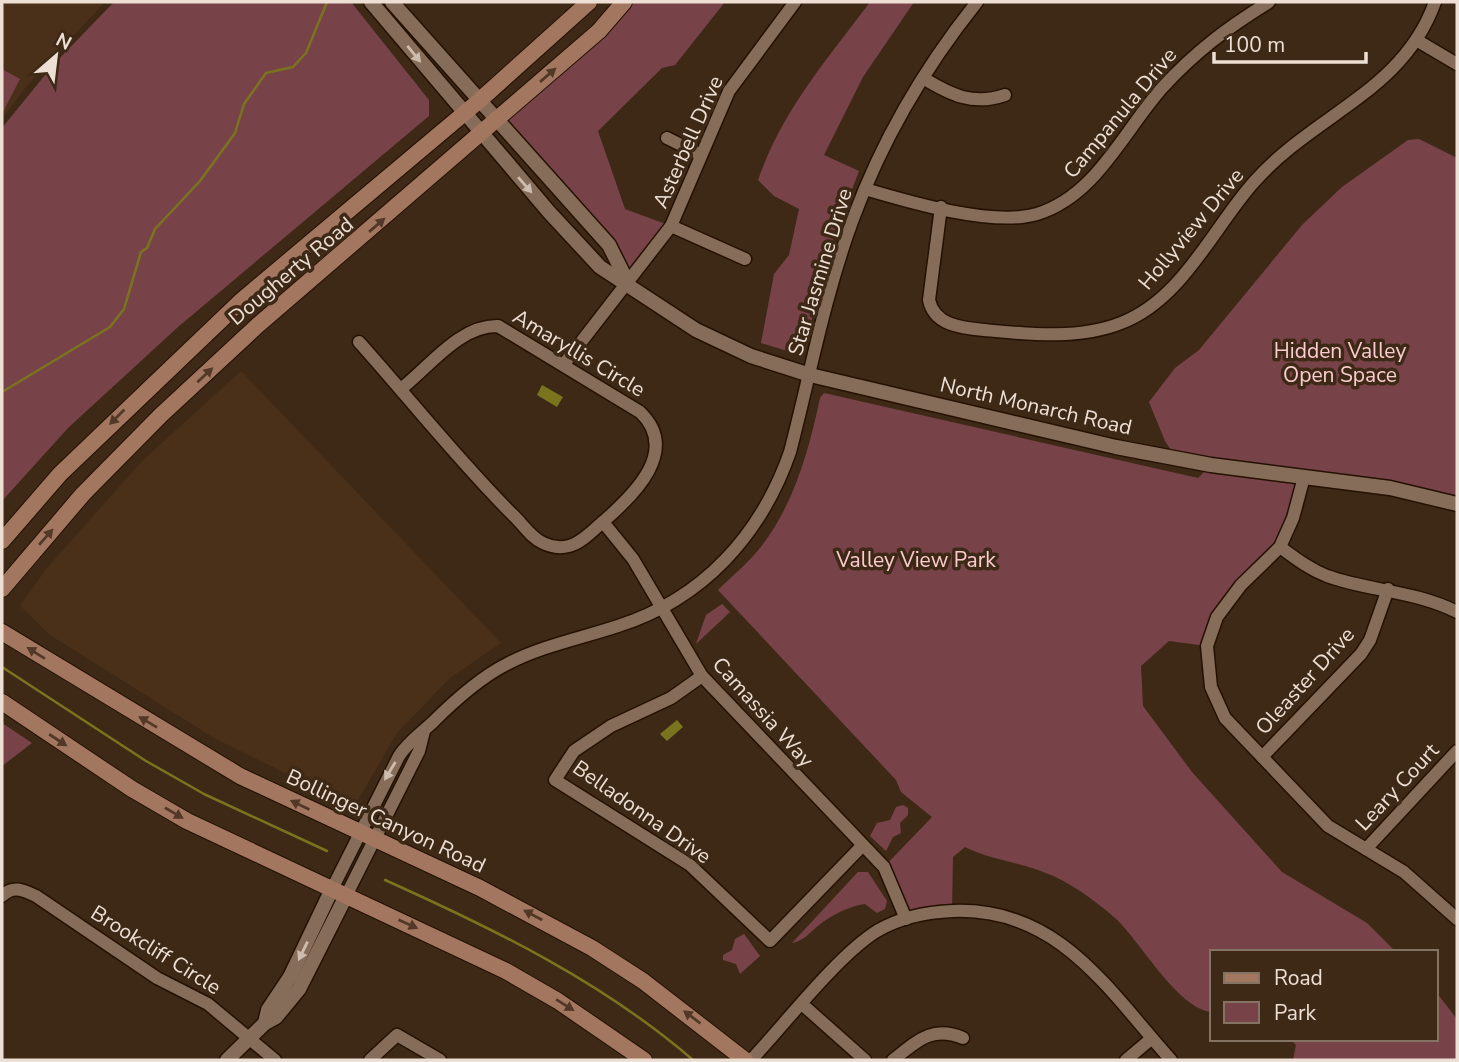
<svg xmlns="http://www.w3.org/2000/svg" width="1459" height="1062" font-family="'Nunito Sans',sans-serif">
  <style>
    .built { fill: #4a2f19 }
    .green { fill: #784348 }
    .water { fill: #7b741f }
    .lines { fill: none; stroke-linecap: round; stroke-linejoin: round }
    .stream { stroke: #7b741f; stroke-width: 2.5 }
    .minor-casing { stroke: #241102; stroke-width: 15 }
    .tertiary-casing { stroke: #241102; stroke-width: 17 }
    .secondary-casing { stroke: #241102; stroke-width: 18 }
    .minor { stroke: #866d59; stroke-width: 12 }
    .tertiary { stroke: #866d59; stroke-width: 14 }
    .secondary { stroke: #a37660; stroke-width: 16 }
    .oneway { fill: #cebdaf }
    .oneway2 { fill: #523826 }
    .labels { text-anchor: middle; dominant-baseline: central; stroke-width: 7; stroke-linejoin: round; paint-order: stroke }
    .street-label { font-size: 21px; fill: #eddfd4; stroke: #3e2917 }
    .park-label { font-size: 21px; fill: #fbcccf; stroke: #3e2917 }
  </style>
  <rect width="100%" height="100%" fill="#3e2917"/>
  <g class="built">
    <polygon points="2,2 105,2 26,87 2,119"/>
    <polygon points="241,371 501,643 450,678 397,733 354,807 214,738 50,635 20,606 46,569 142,461"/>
  </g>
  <g class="green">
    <polygon points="114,2 351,2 429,100 429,116 178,327 68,428 2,501 2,128 54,64"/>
    <polygon points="624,2 725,2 675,65 662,68 598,131 625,209 671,226 628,282 609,245 496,120"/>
    <path d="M870,2h44l-51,75 -39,78 35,16 -28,74 -27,105 -7,4 -36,-11 13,-69 15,-19 10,-46 -25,-13 -16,-16c25,-71 68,-119 112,-178z"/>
    <polygon points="2,69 20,79 2,114"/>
    <path d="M1419,139l38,19v346l-153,-27 -24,70 -39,38 -34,61 -38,-5 -28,25 2,40 49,66 90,100 85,51 29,29h-184v60c-35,-3 -72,-72 -98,-95 -20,-17 -44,-35 -68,-44 -27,-11 -55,-13 -81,-26l-12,10 -1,54 -46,8 -22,-52 48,-50 -31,-25 -5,-12 -178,-190c14,-14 30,-27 42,-42 34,-43 49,-98 60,-150l4,-5 374,85 13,-13 -35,-7 -11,-17 -16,-39 26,-34 24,-18 103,-125 40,-38 66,-47z"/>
    <polygon points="722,604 730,612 696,644 706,615"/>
    <polygon points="2,723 32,743 2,766"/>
    <polygon points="903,805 908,808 908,815 900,823 901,833 893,837 886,851 870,836 877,823 890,820 896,807"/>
    <path d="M858,872h10l19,29 -2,8 -8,4 -12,-9c-16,2 -33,11 -46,21 -9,7 -15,16 -27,18z"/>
    <polygon points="744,934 760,956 740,974 736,964 723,960 723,955 732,950 735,939"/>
    <polygon points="1436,992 1457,1019 1457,1060 1293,1060 1296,1045 1290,1039 1436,1039"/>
  </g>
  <g class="water">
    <polygon points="542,385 563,397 557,407 537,395"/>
    <polygon points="677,720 683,727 667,741 660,734"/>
  </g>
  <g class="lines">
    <g class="stream">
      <polyline points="2,392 110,327 124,309 141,252 147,248 155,229 200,181 235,133 244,104 266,73 293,67 306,53 327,2"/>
      <polyline points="2,667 146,761 204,794 327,851"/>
      <path d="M385,880c109,49 218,102 308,180"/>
    </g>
    <g class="minor-casing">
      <g id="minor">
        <polyline points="1418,41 1457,64"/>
        <path d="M923,78c28,17 50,28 82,17"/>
        <polyline points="667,138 701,155"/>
        <path d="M865,189c44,13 128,38 172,25 59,-18 86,-82 125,-126 34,-37 65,-60 107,-86"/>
        <path d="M941,207l-12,93c5,25 32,28 55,30 43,4 95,10 137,-7 61,-23 92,-95 133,-141 60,-68 149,-90 181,-180"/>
        <polyline points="671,226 745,259"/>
        <path d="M359,342c51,57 99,118 153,172 10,9 19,24 31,29 8,4 18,5 26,3 13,-3 25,-17 35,-25 31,-27 76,-71 36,-109l-142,-86c-38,-1 -68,40 -96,62"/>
        <polyline points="564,364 671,226 729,91 795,2"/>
        <polyline points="1304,477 1293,518 1280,547 1241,585 1217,617 1207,646 1211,687 1225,718 1328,826 1404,872 1457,919"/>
        <polyline points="603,522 633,559 702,676 884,867 906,919"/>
        <path d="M1280,547c15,11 29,22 47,29 42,15 89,15 130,36"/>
        <polyline points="702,676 671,698 611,726 574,751 555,780 690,865 770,941 862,846"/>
        <polyline points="1262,757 1361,654 1370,640 1388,589"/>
        <polyline points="1366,849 1457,751"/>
        <path d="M332,889l67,-133c9,-14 21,-22 33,-33 22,-22 47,-45 75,-59 34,-18 75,-26 111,-38 85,-27 143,-91 172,-174 20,-77 35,-158 63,-233 29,-79 72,-152 124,-217"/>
        <path d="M2,896c11,-11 21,-6 34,0l121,82 51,26 67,56"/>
        <polyline points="346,896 419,751 424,731"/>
        <polyline points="803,1005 865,1060"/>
        <polyline points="370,1060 397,1035 440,1060"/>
        <path d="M751,1060c34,-36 86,-104 126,-129 22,-13 51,-19 76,-20 106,-4 155,79 218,149"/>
        <path d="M893,1060c24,-19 39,-35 70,-22"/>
        <polyline points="1126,1060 1151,1039"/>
      </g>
    </g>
    <g class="tertiary-casing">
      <g id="tertiary">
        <polyline points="371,2 549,212 600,267 696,330 751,356 810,375 1116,447 1211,465 1390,488 1457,504"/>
        <polyline points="392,2 609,245 627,281"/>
        <polyline points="265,1023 268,1010 290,977 332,889"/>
        <polyline points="227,1060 265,1023 276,1017 299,989 346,896"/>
      </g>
    </g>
    <g class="secondary-casing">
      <g id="secondary">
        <polyline points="2,541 60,474 242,300 480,100 589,2"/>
        <polyline points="2,589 83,494 161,415 258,325 599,31 624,2"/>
        <polyline points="2,632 240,776 480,888 592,948 643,981 745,1060"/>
        <polyline points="2,702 132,789 187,821 506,971 558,1001 644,1060"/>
      </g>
    </g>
    <use href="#minor" class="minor"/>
    <use href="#tertiary" class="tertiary"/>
    <use href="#secondary" class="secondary"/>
  </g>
  <defs><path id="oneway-solid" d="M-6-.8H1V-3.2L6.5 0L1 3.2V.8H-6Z" transform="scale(1.75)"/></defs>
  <g class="oneway">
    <use href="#oneway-solid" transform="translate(414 54) rotate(51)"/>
    <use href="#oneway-solid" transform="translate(525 185) rotate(49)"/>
    <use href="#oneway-solid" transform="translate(390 771) rotate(121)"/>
    <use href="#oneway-solid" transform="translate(303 951) rotate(116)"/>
  </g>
  <g class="oneway2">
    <use href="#oneway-solid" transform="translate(548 75) rotate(-41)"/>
    <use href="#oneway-solid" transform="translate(377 225) rotate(-41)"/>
    <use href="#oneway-solid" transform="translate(205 375) rotate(-43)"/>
    <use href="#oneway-solid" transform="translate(117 417) rotate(135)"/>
    <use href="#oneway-solid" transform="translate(46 537) rotate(-49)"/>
    <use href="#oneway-solid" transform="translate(36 653) rotate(-148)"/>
    <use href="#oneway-solid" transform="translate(148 722) rotate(-149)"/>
    <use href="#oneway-solid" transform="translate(58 740) rotate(33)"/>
    <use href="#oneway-solid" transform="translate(300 805) rotate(-154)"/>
    <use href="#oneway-solid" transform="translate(174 813) rotate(30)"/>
    <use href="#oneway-solid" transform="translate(533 915) rotate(-152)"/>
    <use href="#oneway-solid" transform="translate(408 924) rotate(24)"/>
    <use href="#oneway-solid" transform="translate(565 1005) rotate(32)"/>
    <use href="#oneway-solid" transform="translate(692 1017) rotate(-143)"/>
  </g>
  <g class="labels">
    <g class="street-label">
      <text transform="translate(1120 113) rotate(-50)">Campanula Drive</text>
      <text transform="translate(688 142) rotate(-66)">Asterbell Drive</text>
      <text transform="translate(1191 229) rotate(-50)">Hollyview Drive</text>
      <text transform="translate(291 271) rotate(-40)">Dougherty Road</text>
      <text transform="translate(820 272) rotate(-73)">Star Jasmine Drive</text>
      <text transform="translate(579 353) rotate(31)">Amaryllis Circle</text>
      <text transform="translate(1036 406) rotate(13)">North Monarch Road</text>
      <text transform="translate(1305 681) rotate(-48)">Oleaster Drive</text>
      <text transform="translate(763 712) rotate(48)">Camassia Way</text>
      <text transform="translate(1397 787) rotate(-47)">Leary Court</text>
      <text transform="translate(642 812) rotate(35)">Belladonna Drive</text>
      <text transform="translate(386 821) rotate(25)">Bollinger Canyon Road</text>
      <text transform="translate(156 950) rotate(32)">Brookcliff Circle</text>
    </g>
    <g class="park-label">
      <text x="1340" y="351">Hidden Valley<tspan x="1340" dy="24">Open Space</tspan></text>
      <text x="916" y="560">Valley View Park</text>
    </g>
  </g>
  <rect width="1459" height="1062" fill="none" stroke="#eddfd4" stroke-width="7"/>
  <rect x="1210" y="950" width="228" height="91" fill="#3e2917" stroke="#847263" stroke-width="2"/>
  <rect x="1224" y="973" width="35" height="10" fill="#a37660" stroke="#847263" stroke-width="2"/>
  <text x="1274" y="985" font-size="21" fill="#eddfd4">Road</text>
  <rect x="1224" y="1002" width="35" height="21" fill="#784348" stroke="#847263" stroke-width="2"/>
  <text x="1274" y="1020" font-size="21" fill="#eddfd4">Park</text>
  <g transform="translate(56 56) rotate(28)" stroke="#3e2917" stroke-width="5" paint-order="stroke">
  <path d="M0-5L12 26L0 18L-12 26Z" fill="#eddfd4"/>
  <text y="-10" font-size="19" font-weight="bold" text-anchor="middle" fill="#eddfd4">N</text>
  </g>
  <path d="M1214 52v10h152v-10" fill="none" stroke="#eddfd4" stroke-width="3.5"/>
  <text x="1224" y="52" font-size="21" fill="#eddfd4" stroke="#3e2917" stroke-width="5" paint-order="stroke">100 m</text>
</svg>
